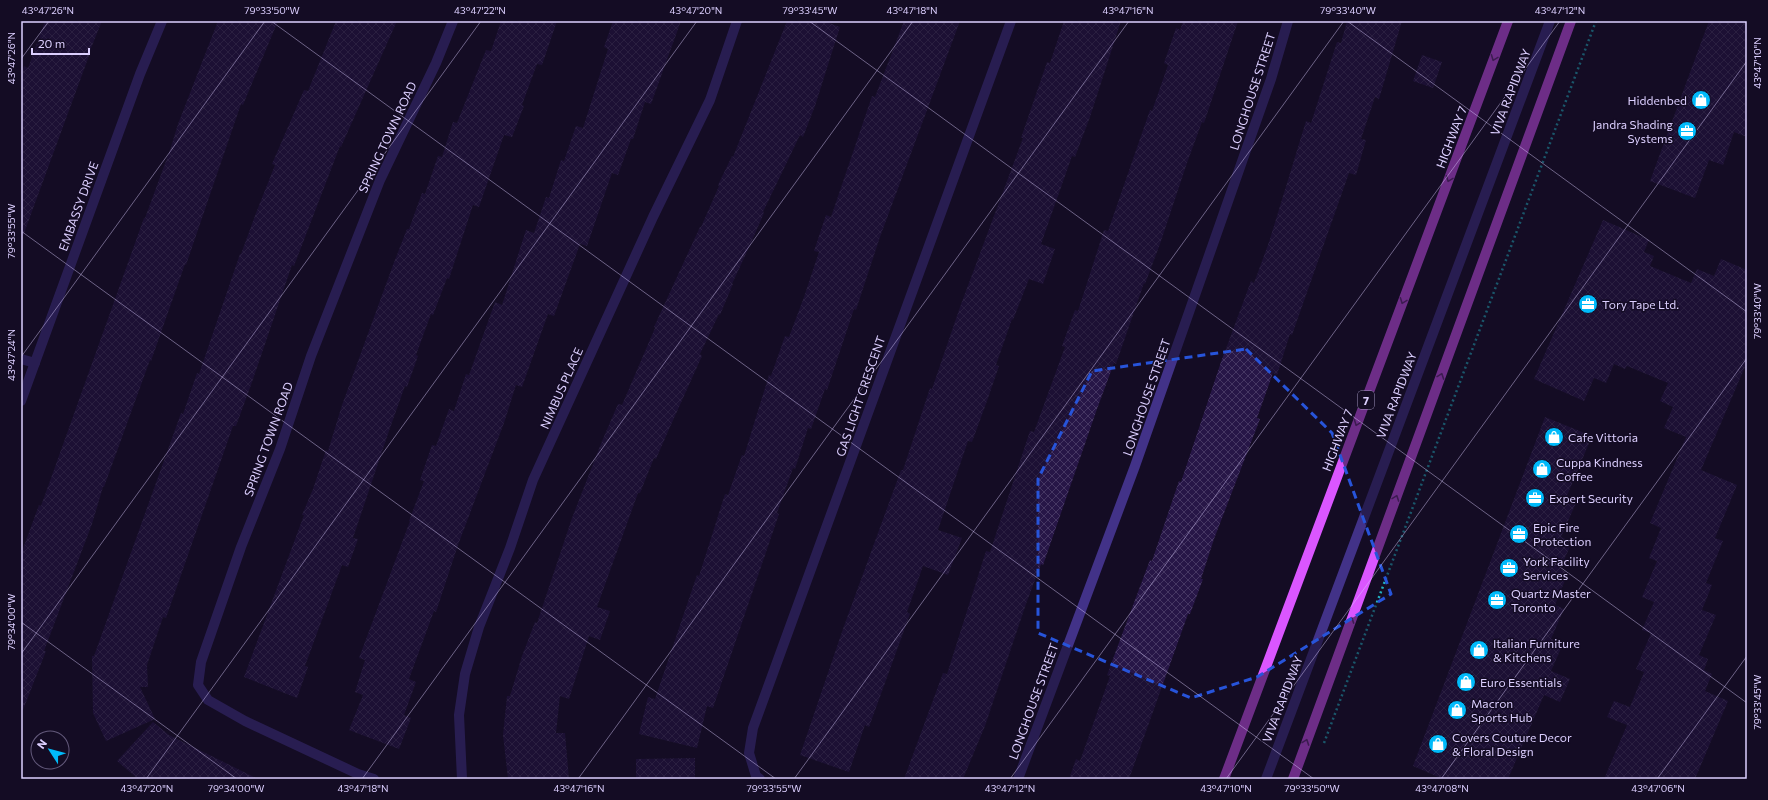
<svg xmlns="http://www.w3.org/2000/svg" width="1768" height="800" font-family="Commissioner,sans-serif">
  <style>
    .building { fill: url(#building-cross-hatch) }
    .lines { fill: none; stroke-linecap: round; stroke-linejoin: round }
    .path { stroke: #22b1c0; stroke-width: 2.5; stroke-dasharray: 2 3; stroke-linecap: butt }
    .minor { stroke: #423288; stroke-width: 10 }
    .major { stroke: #da56ff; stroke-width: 10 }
    .oneway { stroke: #6d2d87 }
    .marked { fill: none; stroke: #2754da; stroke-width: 3; stroke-dasharray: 8 5; stroke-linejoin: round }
    .ticks { fill: none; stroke: #dccfff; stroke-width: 1; stroke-opacity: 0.45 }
    .labels { text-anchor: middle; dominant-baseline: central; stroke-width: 3; stroke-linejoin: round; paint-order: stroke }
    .shield { fill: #140c24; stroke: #a094bd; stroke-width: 1 }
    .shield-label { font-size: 11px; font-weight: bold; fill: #dccfff }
    .street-label { font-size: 12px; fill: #dccfff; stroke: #140c24 }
    .poi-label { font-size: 12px; fill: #dccfff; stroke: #140c24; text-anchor: start }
    .neatline { fill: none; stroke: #dccfff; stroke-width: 1.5 }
    .ticks-label { font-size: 10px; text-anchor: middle; fill: #dccfff }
  </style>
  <defs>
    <pattern id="building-cross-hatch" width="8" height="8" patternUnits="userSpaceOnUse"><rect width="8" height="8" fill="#271647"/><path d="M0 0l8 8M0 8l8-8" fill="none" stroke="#463763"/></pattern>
  </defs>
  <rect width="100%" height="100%" fill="#140c24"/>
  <g class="building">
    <polygon points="45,21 102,21 89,53 90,53 82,75 23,236 21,236 21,76 24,66 28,68"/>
    <polygon points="218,21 278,21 243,105 241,104 186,265 185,264 151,361 150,360 104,487 103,487 92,524 44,651 46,651 23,710 21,709 21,554 39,505 41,506 144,218 145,218 170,150 178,124"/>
    <polygon points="336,21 397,21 341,147 340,146 294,266 292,265 251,385 236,426 233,426 166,618 163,617 147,665 148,687 140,687 155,719 106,741 93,713 92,656 94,656 181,413 183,414 197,373 199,374 240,254 241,254 256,213 275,165 272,164 304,90 308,91"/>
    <polygon points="501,21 557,21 542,65 537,64 522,105 524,106 512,137 504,135 479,207 473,205 449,279 447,278 433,315 431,314 416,355 418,356 407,387 405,386 390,428 353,538 358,539 348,567 342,565 305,666 308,667 297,698 244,677 304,515 302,515 313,489 326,450 328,451 342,405 393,265 407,229 409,229 422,193 425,194 438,156 442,157 453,122 457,123 486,50 491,51"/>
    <polygon points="613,21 681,21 651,104 645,102 633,139 631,139 618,175 612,173 587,246 580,244 554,316 548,314 522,387 516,385 504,423 458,545 436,612 434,611 409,679 416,682 404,715 411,718 399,749 349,730 363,695 355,692 365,660 359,658 410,521 409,521 424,481 420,480 432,445 436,446 449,409 454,411 466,374 469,375 495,302 502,305 526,230 534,233 546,197 549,198 561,160 564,161 576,126 583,128 608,49 604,47"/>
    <polygon points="787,21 824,21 840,27 815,106 803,137 800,135 763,212 764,213 751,243 732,284 733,284 720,315 719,314 700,354 702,356 670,427 656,459 654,458 640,493 638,493 597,607 610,611 600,640 589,636 569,699 560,696 556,733 565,733 569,779 508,779 503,735 507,696 510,696 522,656 535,622 537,623 572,518 602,441 618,404 622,405 655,328 654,327 688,253 700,227 701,227 719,186 718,185 732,156 733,157"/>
    <polygon points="904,21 960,21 880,237 856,310 854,309 827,390 825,389 811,429 808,428 795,469 793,468 777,513 779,514 713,708 707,706 697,748 639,734 648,697 655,699 697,575 699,576 725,494 728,495 742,455 744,456 769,375 771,376 785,336 789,337 804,297 819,252 814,251 826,215 831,217 872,96 875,97"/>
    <polygon points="1064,21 1121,21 1090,117 1075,157 1072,156 1041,244 1055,249 1043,284 1029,279 1013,320 1012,319 996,365 999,366 987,401 972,442 968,441 938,530 962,538 948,575 923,566 907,612 910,614 869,727 865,725 849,772 800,755 844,626 901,470 903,470 930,388 932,389 960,307 1023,138 1021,138 1047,62 1050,63"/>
    <polygon points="1183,21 1238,21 1204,123 1202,122 1187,163 1160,244 1145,284 1144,283 1116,364 1114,363 1097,409 1043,565 1041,564 1026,604 985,726 963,779 904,779 943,673 947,674 986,551 990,552 1030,431 1034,432 1065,347 1062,346 1075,310 1078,311 1104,230 1108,231 1150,110 1152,111 1168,65 1164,63 1176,28 1180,30"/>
    <polygon points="1347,21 1402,21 1379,99 1375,97 1361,139 1366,140 1356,175 1349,173 1292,335 1290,334 1277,375 1273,373 1257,418 1260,419 1214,539 1201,579 1203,579 1190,614 1188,614 1129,779 1069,779 1076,759 1080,761 1110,676 1107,675 1120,640 1150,560 1152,561 1179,481 1181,482 1221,362 1251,281 1254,283 1269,242 1306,121 1311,123 1337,42 1341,43"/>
    <polygon points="1709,21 1747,21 1747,137 1734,132 1723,165 1709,160 1695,198 1650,181"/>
    <polygon points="1422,55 1442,62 1433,88 1413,81"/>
    <polygon points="1603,220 1649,240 1644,252 1654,256 1650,266 1691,283 1697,269 1714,276 1721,259 1747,270 1747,362 1701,470 1737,485 1715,538 1723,541 1706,583 1712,585 1702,610 1716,615 1699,655 1708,659 1704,670 1712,674 1705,691 1728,701 1695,779 1604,779 1627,725 1607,717 1614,701 1630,707 1644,672 1636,669 1651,633 1642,630 1654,602 1642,597 1657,561 1649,558 1661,528 1650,523 1686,437 1664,428 1673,407 1660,401 1668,383 1627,366 1625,369 1614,364 1606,383 1594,378 1584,401 1534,379"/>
    <polygon points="1545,417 1592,436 1566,498 1576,503 1561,537 1572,542 1560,569 1568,573 1555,605 1564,609 1551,639 1563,644 1551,671 1570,679 1560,702 1544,695 1508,779 1443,779 1413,766"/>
    <polygon points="153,722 169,735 258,779 138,779 117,761"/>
    <polygon points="695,758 695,779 636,779 636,759"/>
  </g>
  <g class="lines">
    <polyline class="path" points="1324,743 1596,21"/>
    <g class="minor">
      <polyline points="21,359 35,363"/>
      <polyline points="21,401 140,74 162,21"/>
      <polyline points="374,779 358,774 245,721 208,700 198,685 201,662 241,547 280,449 311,356 380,180 436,63 453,21"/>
      <polyline points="462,779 459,715 465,674 479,627 510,548 533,480 653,217 710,100 737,21"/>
      <polyline points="760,779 756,776 749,753 753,728 1011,21"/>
      <polyline points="1018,779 1135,466 1271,79 1288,21"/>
      <polyline points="1266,779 1550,21"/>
    </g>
    <g class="major">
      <polyline points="1224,779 1508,21"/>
      <polyline points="1293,779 1571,21"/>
    </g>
  </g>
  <defs><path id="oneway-chevron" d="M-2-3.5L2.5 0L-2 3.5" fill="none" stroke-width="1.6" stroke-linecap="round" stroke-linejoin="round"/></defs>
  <g class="oneway">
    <use href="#oneway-chevron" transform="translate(1494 58) rotate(111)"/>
    <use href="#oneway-chevron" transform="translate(1449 179) rotate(111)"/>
    <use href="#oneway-chevron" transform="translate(1403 301) rotate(111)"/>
    <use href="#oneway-chevron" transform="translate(1441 376) rotate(-70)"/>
    <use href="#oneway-chevron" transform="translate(1357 423) rotate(111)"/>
    <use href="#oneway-chevron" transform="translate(1396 498) rotate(-70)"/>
    <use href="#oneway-chevron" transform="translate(1351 620) rotate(-70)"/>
    <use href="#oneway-chevron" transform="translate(1306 742) rotate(-70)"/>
  </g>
  <path d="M0 0H1768V800H0ZM1246,349l86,84 59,161 -134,83 -66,21 -153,-65v-154l54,-108z" fill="#140c24" fill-opacity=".55" fill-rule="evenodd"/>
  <path class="marked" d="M1246,349l86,84 59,161 -134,83 -66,21 -153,-65v-154l54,-108z"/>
  <path class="ticks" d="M271,21l1043,758M809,21l938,682M1347,21l400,291M21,59l28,-38M21,231l755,548M21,357l244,-336M21,622l216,157M21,654l460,-633M146,779l551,-758M362,779l551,-758M578,779l551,-758M794,779l550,-758M1010,779l550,-758M1226,779l521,-718M1441,779l306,-421M1657,779l90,-123"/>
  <defs>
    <g id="shop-disc" transform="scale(1)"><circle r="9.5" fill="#00bafa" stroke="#140c24"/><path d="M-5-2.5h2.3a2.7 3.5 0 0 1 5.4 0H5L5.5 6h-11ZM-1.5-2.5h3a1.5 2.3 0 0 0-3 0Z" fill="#fff"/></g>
    <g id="office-disc" transform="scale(1)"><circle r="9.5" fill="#00bafa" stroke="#140c24"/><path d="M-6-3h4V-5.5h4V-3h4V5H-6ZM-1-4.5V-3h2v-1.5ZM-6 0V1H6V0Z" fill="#fff"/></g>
  </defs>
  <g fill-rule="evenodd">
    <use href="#shop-disc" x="1701" y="100"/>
    <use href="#office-disc" x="1687" y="131"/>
    <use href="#office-disc" x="1588" y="304"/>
    <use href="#shop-disc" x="1554" y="437"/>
    <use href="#shop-disc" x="1542" y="469"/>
    <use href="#office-disc" x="1535" y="498"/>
    <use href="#office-disc" x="1519" y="534"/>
    <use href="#office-disc" x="1509" y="568"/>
    <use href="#office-disc" x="1497" y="600"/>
    <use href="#shop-disc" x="1479" y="650"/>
    <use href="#shop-disc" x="1466" y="682"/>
    <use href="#shop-disc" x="1457" y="710"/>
    <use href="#shop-disc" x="1438" y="744"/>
  </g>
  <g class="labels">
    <rect class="shield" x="1358" y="391" width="16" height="18" rx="3"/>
    <g class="shield-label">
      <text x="1366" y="400">7</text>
    </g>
    <g class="street-label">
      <text transform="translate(1252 91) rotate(-72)">LONGHOUSE STREET</text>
      <text transform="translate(1510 92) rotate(-69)">VIVA RAPIDWAY</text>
      <text transform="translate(387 137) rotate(-65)">SPRING TOWN ROAD</text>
      <text transform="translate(1451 137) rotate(-69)">HIGHWAY 7</text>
      <text transform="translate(78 206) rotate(-70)">EMBASSY DRIVE</text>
      <text transform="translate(561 388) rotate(-66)">NIMBUS PLACE</text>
      <text transform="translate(1396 395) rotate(-69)">VIVA RAPIDWAY</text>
      <text transform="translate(860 396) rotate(-71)">GAS LIGHT CRESCENT</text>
      <text transform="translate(1146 397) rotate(-71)">LONGHOUSE STREET</text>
      <text transform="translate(268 439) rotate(-70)">SPRING TOWN ROAD</text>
      <text transform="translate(1337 440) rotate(-69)">HIGHWAY 7</text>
      <text transform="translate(1282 699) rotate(-69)">VIVA RAPIDWAY</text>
      <text transform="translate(1033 701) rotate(-70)">LONGHOUSE STREET</text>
    </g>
    <g class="poi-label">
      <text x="1687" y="100" text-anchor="end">Hiddenbed</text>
      <text x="1673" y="124" text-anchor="end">Jandra Shading<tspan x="1673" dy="14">Systems</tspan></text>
      <text x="1602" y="304">Tory Tape Ltd.</text>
      <text x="1568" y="437">Cafe Vittoria</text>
      <text x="1556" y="462">Cuppa Kindness<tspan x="1556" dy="14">Coffee</tspan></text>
      <text x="1549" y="498">Expert Security</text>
      <text x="1533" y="527">Epic Fire<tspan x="1533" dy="14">Protection</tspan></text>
      <text x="1523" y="561">York Facility<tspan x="1523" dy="14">Services</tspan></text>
      <text x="1511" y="593">Quartz Master<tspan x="1511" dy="14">Toronto</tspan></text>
      <text x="1493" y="643">Italian Furniture<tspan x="1493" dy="14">&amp; Kitchens</tspan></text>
      <text x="1480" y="682">Euro Essentials</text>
      <text x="1471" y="703">Macron<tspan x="1471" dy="14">Sports Hub</tspan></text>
      <text x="1452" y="737">Covers Couture Decor<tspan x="1452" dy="14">&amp; Floral Design</tspan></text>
    </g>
  </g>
  <rect width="1768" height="800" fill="none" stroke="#140c24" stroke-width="44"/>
  <g transform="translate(50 750) rotate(306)"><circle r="19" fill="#140c24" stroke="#645a7c"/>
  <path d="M0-3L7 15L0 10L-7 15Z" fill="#00bafa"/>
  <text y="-6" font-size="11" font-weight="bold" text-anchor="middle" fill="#dccfff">N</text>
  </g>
  <path d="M32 48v6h57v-6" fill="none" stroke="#dccfff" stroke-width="2"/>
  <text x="38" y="48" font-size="12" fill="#dccfff" stroke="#140c24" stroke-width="3" paint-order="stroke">20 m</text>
  <rect x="22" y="22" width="1724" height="756" class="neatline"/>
  <g class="ticks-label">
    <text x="48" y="14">43°47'26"N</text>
    <text x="272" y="14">79°33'50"W</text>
    <text x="480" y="14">43°47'22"N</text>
    <text x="696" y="14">43°47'20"N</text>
    <text x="810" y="14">79°33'45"W</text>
    <text x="912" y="14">43°47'18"N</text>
    <text x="1128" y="14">43°47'16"N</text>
    <text x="1348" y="14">79°33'40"W</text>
    <text x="1560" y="14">43°47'12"N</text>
    <text transform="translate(11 58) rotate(-90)" y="4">43°47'26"N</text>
    <text transform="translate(1757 63) rotate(-90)" y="4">43°47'10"N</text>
    <text transform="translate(11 231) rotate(-90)" y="4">79°33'55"W</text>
    <text transform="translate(1757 311) rotate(-90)" y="4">79°33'40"W</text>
    <text transform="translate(11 355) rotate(-90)" y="4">43°47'24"N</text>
    <text transform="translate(11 622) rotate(-90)" y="4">79°34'00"W</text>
    <text transform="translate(1757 702) rotate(-90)" y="4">79°33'45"W</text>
    <text x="147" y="792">43°47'20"N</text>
    <text x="236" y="792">79°34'00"W</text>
    <text x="363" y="792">43°47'18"N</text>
    <text x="579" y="792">43°47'16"N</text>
    <text x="774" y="792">79°33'55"W</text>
    <text x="1010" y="792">43°47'12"N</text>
    <text x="1226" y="792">43°47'10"N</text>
    <text x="1312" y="792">79°33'50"W</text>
    <text x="1442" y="792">43°47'08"N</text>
    <text x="1658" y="792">43°47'06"N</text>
  </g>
</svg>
